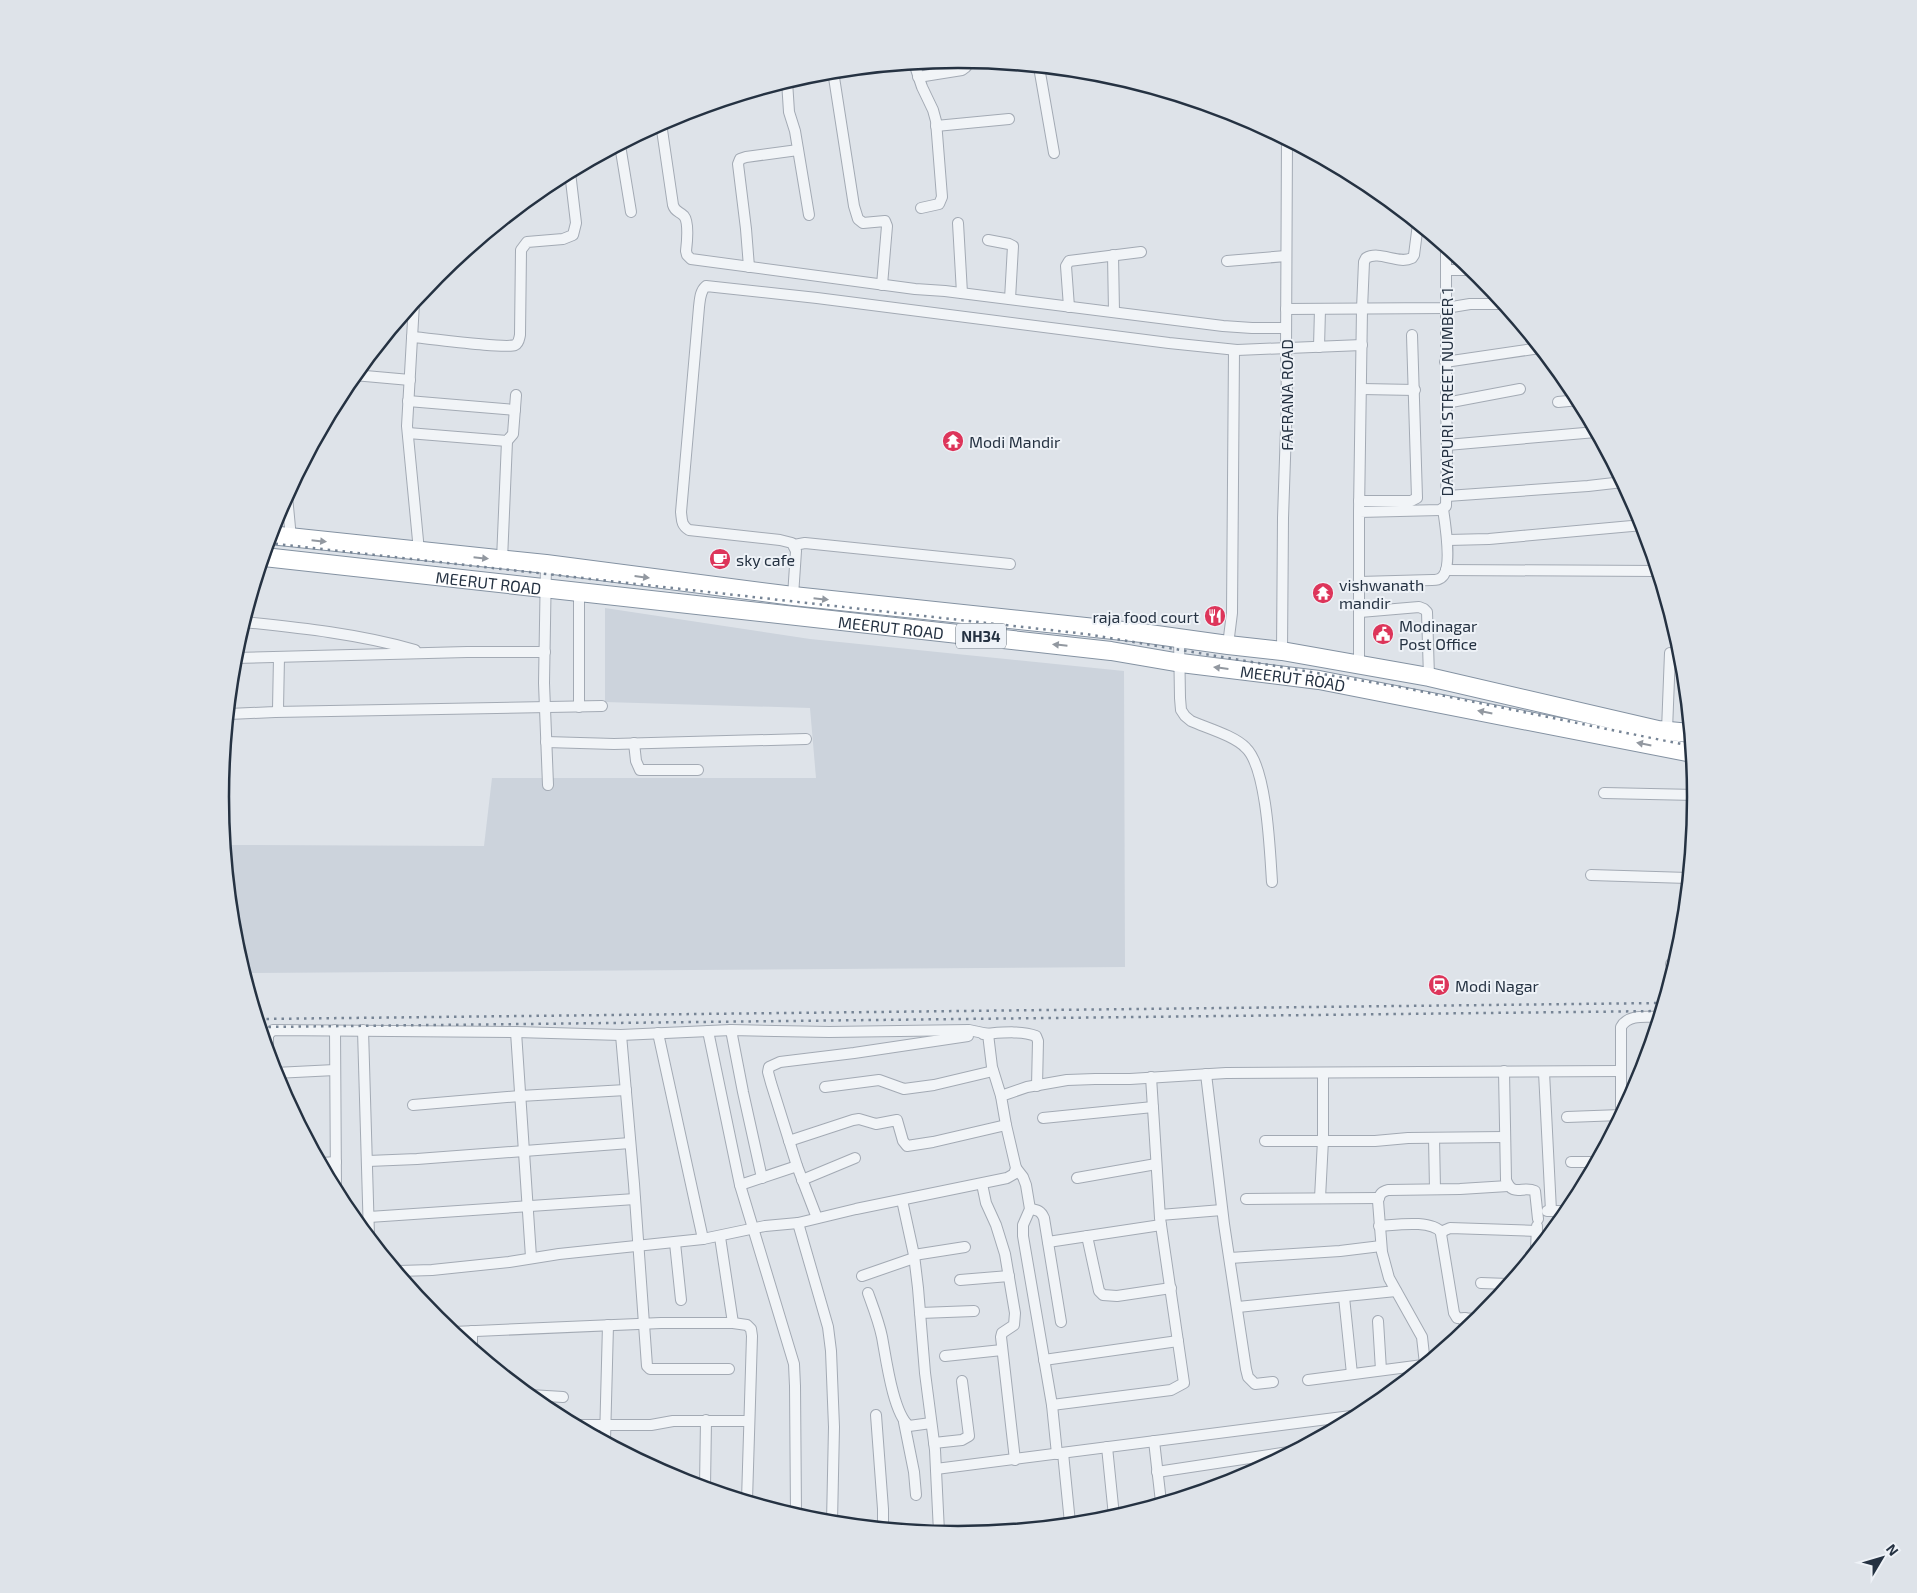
<svg xmlns="http://www.w3.org/2000/svg" width="1917" height="1593" font-family="'Exo 2',sans-serif">
  <style>
    .built { fill: #ccd3dc }
    .lines { fill: none; stroke-linecap: round; stroke-linejoin: round }
    .minor-casing { stroke: #a3aab4; stroke-width: 12 }
    .trunk-casing { stroke: #8492a2; stroke-width: 20 }
    .minor { stroke: #f1f4f7; stroke-width: 10 }
    .trunk { stroke: #fff; stroke-width: 18 }
    .rail { stroke: #768495; stroke-width: 2.5; stroke-dasharray: 2.5 5; stroke-linecap: butt }
    .oneway { fill: #9298a0 }
    .labels { text-anchor: middle; dominant-baseline: central; stroke-width: 4; stroke-linejoin: round; paint-order: stroke }
    .shield { fill: #eef2f7; stroke: #616c78; stroke-width: 1 }
    .shield-label { font-size: 15px; font-weight: bold; fill: #253242 }
    .street-label { font-size: 16px; fill: #253242; stroke: #eef2f7 }
    .poi-label { font-size: 16px; fill: #253242; stroke: #eef2f7; text-anchor: start }
    .rim { fill: none; stroke: #253242; stroke-width: 2.5 }
  </style>
  <rect width="100%" height="100%" fill="#dee3e9"/>
  <polygon class="built" points="605,608 810,639 1124,671 1125,967 245,973 235,940 226,845 484,846 492,778 816,778 810,708 605,702"/>
  <g class="lines">
    <g class="minor-casing">
      <g id="minor">
        <polyline points="914,63 922,87 933,110 936,121 942,197 939,204 921,208"/>
        <polyline points="1039,67 1054,153"/>
        <polyline points="833,71 854,206 858,219 863,223 885,221 887,226 882,285"/>
        <polyline points="918,77 962,70 966,67 966,59"/>
        <polyline points="787,81 789,112 795,131 809,215"/>
        <path d="M661,123l12,82c2,7 6,6 11,11 5,6 3,27 2,35l1,4 4,4 224,30 30,2 278,35 29,2h34"/>
        <polyline points="936,126 1009,119"/>
        <polyline points="620,145 631,212"/>
        <polyline points="958,223 962,293"/>
        <polyline points="988,240 1009,244 1013,246 1010,299"/>
        <polyline points="1113,255 1114,312"/>
        <polyline points="1227,261 1286,256"/>
        <polyline points="749,267 746,229 738,164 740,159 746,157 798,150"/>
        <polyline points="1446,270 1474,270"/>
        <polyline points="414,303 407,426 419,551"/>
        <polyline points="1069,307 1066,266 1069,261 1141,252"/>
        <polyline points="1286,309 1446,308 1470,304 1504,304"/>
        <path d="M412,337c16,1 92,12 103,8 4,-2 4,-6 5,-10l1,-85 6,-8 36,-3 10,-4 3,-12 -6,-51"/>
        <polyline points="1319,347 1320,309"/>
        <polyline points="1445,362 1540,348"/>
        <polyline points="354,375 410,380"/>
        <polyline points="1362,389 1415,390"/>
        <polyline points="408,401 515,410"/>
        <polyline points="1558,402 1579,400"/>
        <polyline points="1446,403 1520,389"/>
        <polyline points="408,433 507,441 513,434 516,395"/>
        <polyline points="1447,445 1596,432"/>
        <polyline points="287,496 291,538"/>
        <polyline points="1447,496 1588,486 1623,482"/>
        <polyline points="1359,501 1411,501 1417,498 1412,335"/>
        <path d="M1359,512l3,-203 2,-47 2,-4c14,-8 32,7 46,0l2,-3 4,-31"/>
        <polyline points="1448,540 1489,539 1643,525"/>
        <polyline points="794,545 805,543 1010,564"/>
        <polyline points="502,560 507,441"/>
        <polyline points="546,564 544,683 548,785"/>
        <polyline points="1446,570 1657,571"/>
        <path d="M1359,582l73,-2c4,0 8,0 11,-4 9,-10 2,-54 0,-67"/>
        <polyline points="579,592 579,707"/>
        <path d="M793,596l3,-45 -4,-8 -12,-3 -91,-10c-8,-5 -7,-10 -8,-18l18,-205c1,-8 1,-16 7,-21l111,12 352,45 68,7 125,-5"/>
        <polyline points="1360,612 1419,607 1424,609 1427,612 1429,677"/>
        <path d="M244,622c58,6 115,12 171,28"/>
        <path d="M1179,638l1,60 1,12 4,6 6,5c16,7 44,15 55,27 21,20 24,105 26,134"/>
        <polyline points="1228,645 1232,613 1234,350"/>
        <polyline points="1282,651 1283,518 1287,399 1286,349 1287,139"/>
        <polyline points="234,658 467,652 545,652"/>
        <polyline points="1359,665 1359,512 1440,510 1446,506 1447,445 1446,403 1446,247"/>
        <polyline points="275,712 602,706"/>
        <polyline points="229,714 275,712 278,709 279,657"/>
        <polyline points="1667,730 1670,653"/>
        <polyline points="546,742 614,744 806,739"/>
        <polyline points="634,743 636,761 640,770 698,770"/>
        <polyline points="1604,793 1696,795"/>
        <polyline points="1591,875 1688,878"/>
        <polyline points="1671,964 1675,964"/>
        <polyline points="335,1030 336,1190"/>
        <polyline points="363,1030 369,1236"/>
        <polyline points="731,1030 743,1092 762,1178"/>
        <polyline points="708,1031 740,1185 794,1364 795,1386 796,1514"/>
        <polyline points="516,1032 531,1257"/>
        <polyline points="658,1033 703,1239"/>
        <path d="M983,1034c16,-1 37,-4 53,2l2,5 -1,45"/>
        <polyline points="621,1035 634,1184 647,1366 650,1369 729,1369"/>
        <polyline points="268,1049 268,1035 273,1030 516,1032 621,1035 731,1030 829,1032 969,1030 988,1034 992,1067 1001,1096"/>
        <path d="M1504,1071l2,109c7,18 17,5 29,11l3,28"/>
        <polyline points="1544,1072 1551,1211"/>
        <polyline points="275,1073 335,1070"/>
        <polyline points="1206,1074 1224,1224 1246,1369 1248,1377 1255,1384 1273,1382"/>
        <polyline points="825,1087 879,1080 904,1089 934,1085 993,1071"/>
        <polyline points="413,1105 520,1096 626,1090"/>
        <path d="M1621,1115v-88c7,-13 25,-10 38,-10"/>
        <polyline points="1567,1117 1621,1115"/>
        <polyline points="1043,1118 1153,1107"/>
        <polyline points="1434,1138 1435,1189"/>
        <polyline points="789,1141 853,1120 859,1119 876,1124 897,1120 903,1141 907,1146 933,1142 1006,1125"/>
        <polyline points="1265,1141 1375,1141 1408,1138 1505,1137"/>
        <polyline points="368,1161 417,1159 630,1143"/>
        <polyline points="1571,1162 1596,1162"/>
        <polyline points="322,1163 336,1162"/>
        <polyline points="1016,1168 1023,1177 1026,1185 1030,1209 1023,1225 1023,1236 1052,1405 1057,1454"/>
        <polyline points="1077,1178 1156,1164"/>
        <polyline points="802,1180 855,1158"/>
        <polyline points="982,1184 986,1203 996,1225 1005,1254 1015,1313 1014,1325 1002,1333 1001,1337 1015,1460"/>
        <polyline points="740,1185 797,1166"/>
        <polyline points="1320,1198 1323,1140 1323,1073"/>
        <polyline points="1246,1199 1379,1198"/>
        <polyline points="902,1200 914,1255 918,1288 925,1373 935,1450 939,1532"/>
        <path d="M1030,1209c8,1 11,2 14,9l17,104"/>
        <polyline points="1547,1211 1568,1211"/>
        <polyline points="1160,1215 1222,1210"/>
        <polyline points="369,1217 635,1199"/>
        <polyline points="817,1218 797,1166 771,1083 768,1072 769,1067 780,1062 854,1053 968,1036"/>
        <polyline points="798,1223 828,1327 831,1351 834,1427 832,1522"/>
        <path d="M1379,1226c17,-1 52,-7 63,7"/>
        <polyline points="1087,1236 1099,1291 1103,1295 1117,1296 1171,1288"/>
        <polyline points="720,1237 733,1323"/>
        <polyline points="1048,1242 1161,1225"/>
        <polyline points="675,1243 681,1300"/>
        <polyline points="1536,1250 1537,1226"/>
        <polyline points="914,1255 965,1247"/>
        <polyline points="1230,1258 1340,1251 1381,1246"/>
        <polyline points="399,1271 432,1270 509,1262 559,1254 703,1239 765,1226 798,1223 856,1209 1007,1178 1014,1174 1016,1168 1006,1125 1001,1096 1027,1087 1067,1080 1095,1079 1130,1079 1226,1073 1620,1071"/>
        <polyline points="862,1276 914,1258"/>
        <polyline points="960,1280 1009,1276"/>
        <polyline points="1481,1283 1508,1284"/>
        <path d="M868,1293c5,14 11,29 14,44 4,21 11,76 27,89l22,-3"/>
        <polyline points="1344,1297 1352,1374"/>
        <polyline points="1238,1307 1396,1291"/>
        <polyline points="920,1313 974,1311"/>
        <polyline points="1479,1319 1457,1318 1454,1313 1441,1234 1443,1231 1450,1228 1537,1231"/>
        <polyline points="1378,1321 1381,1370"/>
        <polyline points="472,1331 472,1347"/>
        <polyline points="453,1332 661,1323 733,1323 747,1325 751,1329 752,1336 747,1500"/>
        <polyline points="1464,1332 1465,1318"/>
        <polyline points="945,1356 1002,1350"/>
        <polyline points="1044,1360 1178,1341"/>
        <path d="M1425,1364l-3,-27 -33,-59 -7,-26 -4,-51c2,-7 3,-9 10,-11l72,-1 48,-3"/>
        <polyline points="1308,1380 1423,1365"/>
        <polyline points="530,1395 563,1397"/>
        <polyline points="1052,1405 1171,1390 1184,1383 1160,1218 1151,1077"/>
        <polyline points="876,1415 883,1509 883,1527"/>
        <polyline points="904,1422 914,1472 916,1495"/>
        <polyline points="577,1425 651,1425 673,1421 749,1421"/>
        <polyline points="605,1440 608,1325"/>
        <polyline points="1154,1441 1161,1502"/>
        <polyline points="934,1443 962,1440 969,1436 962,1381"/>
        <polyline points="1107,1447 1114,1516"/>
        <polyline points="1063,1453 1070,1523"/>
        <polyline points="936,1469 1359,1415"/>
        <polyline points="1157,1472 1289,1452"/>
        <polyline points="705,1487 706,1420"/>
      </g>
    </g>
    <g class="trunk-casing">
      <g id="trunk">
        <polyline points="270,535 546,564 793,596 1142,633 1228,645 1282,651 1429,677 1658,730 1690,733"/>
        <path id="s1" d="M264,557l847,94 70,12 138,17 373,73"/>
      </g>
    </g>
    <use href="#minor" class="minor"/>
    <use href="#trunk" class="trunk"/>
    <g class="rail">
      <polyline points="268,543 1086,634 1400,687 1691,746"/>
      <polyline points="259,1019 1663,1003"/>
      <polyline points="261,1027 1661,1011"/>
    </g>
  </g>
  <defs><path id="oneway-solid" d="M-6-.8H1V-3.2L6.5 0L1 3.2V.8H-6Z" transform="scale(1.25)"/></defs>
  <g class="oneway">
    <use href="#oneway-solid" transform="translate(319 541) rotate(6)"/>
    <use href="#oneway-solid" transform="translate(481 558) rotate(6)"/>
    <use href="#oneway-solid" transform="translate(642 577) rotate(7)"/>
    <use href="#oneway-solid" transform="translate(821 599) rotate(6)"/>
    <use href="#oneway-solid" transform="translate(1060 645) rotate(-174)"/>
    <use href="#oneway-solid" transform="translate(1221 668) rotate(-173)"/>
    <use href="#oneway-solid" transform="translate(1485 712) rotate(-169)"/>
    <use href="#oneway-solid" transform="translate(1644 744) rotate(-169)"/>
  </g>
  <defs>
    <g id="temple-disc" transform="scale(1.125)"><circle r="9.5" fill="#dd355a" stroke="#eef2f7"/><path d="M0-6L5-2H3V0L6.5 2.5H4V6H1.5V3h-3V6H-4V2.5H-6.5L-3 0V-2H-5Z" fill="#fff"/></g>
    <g id="cafe-disc" transform="scale(1.125)"><circle r="9.5" fill="#dd355a" stroke="#eef2f7"/><path d="M-5.5-4.5H6V0H3Q3 3.5 0 3.5H-2.5Q-5.5 3.5-5.5 0ZM3-3.2v2h1.7v-2ZM-6 4.5H4V6H-6Z" fill="#fff"/></g>
    <g id="restaurant-disc" transform="scale(1.125)"><circle r="9.5" fill="#dd355a" stroke="#eef2f7"/><path d="M-5-6h1v4h1v-4h1v4h1v-4h1v5L-1.5 .5V6h-2V.5L-5-1ZM5-6V6H3V1.5H1.5Q1.5-4 5-6Z" fill="#fff"/></g>
    <g id="civic-disc" transform="scale(1.125)"><circle r="9.5" fill="#dd355a" stroke="#eef2f7"/><path d="M-.6-6.5H3V-4.5H.6V-3L4-1V1h2V6H-6V1h2V-1L-.6-3ZM-1.2 2.5V6h2.4V2.5Z" fill="#fff"/></g>
    <g id="station-disc" transform="scale(1.125)"><circle r="9.5" fill="#dd355a" stroke="#eef2f7"/><path d="M-3-6H3Q5-6 5-4V2Q5 4 3 4L4.5 6H3L1.5 4h-3L-3 6H-4.5L-3 4Q-5 4-5 2V-4Q-5-6-3-6ZM-3.5-4v3h7v-3ZM-3.5 1v1.5H-2V1ZM2 1v1.5H3.5V1Z" fill="#fff"/></g>
  </defs>
  <g fill-rule="evenodd">
    <use href="#temple-disc" x="953" y="441"/>
    <use href="#cafe-disc" x="720" y="559"/>
    <use href="#temple-disc" x="1323" y="593"/>
    <use href="#restaurant-disc" x="1215" y="616"/>
    <use href="#civic-disc" x="1383" y="634"/>
    <use href="#station-disc" x="1439" y="985"/>
  </g>
  <g class="labels">
    <rect class="shield" x="956" y="623.5" width="50" height="25" rx="4"/>
    <g class="shield-label">
      <text x="981" y="636">NH34</text>
    </g>
    <g class="street-label">
      <text transform="translate(1446 392) rotate(-90)">DAYAPURI STREET NUMBER 1</text>
      <text transform="translate(1286 395) rotate(-90)">FAFRANA ROAD</text>
      <text stroke="none"><textPath href="#s1" startOffset="226">MEERUT ROAD</textPath></text>
      <text stroke="none"><textPath href="#s1" startOffset="631">MEERUT ROAD</textPath></text>
      <text stroke="none"><textPath href="#s1" startOffset="1036">MEERUT ROAD</textPath></text>
    </g>
    <g class="poi-label">
      <text x="969" y="441">Modi Mandir</text>
      <text x="736" y="559">sky cafe</text>
      <text x="1339" y="584">vishwanath<tspan x="1339" dy="18">mandir</tspan></text>
      <text x="1199" y="616" text-anchor="end">raja food court</text>
      <text x="1399" y="625">Modinagar<tspan x="1399" dy="18">Post Office</tspan></text>
      <text x="1455" y="985">Modi Nagar</text>
    </g>
  </g>
  <path d="M0 0H1917V1593H0ZM229 797a729 729 0 1 1 1458 0a729 729 0 1 1-1458 0Z" fill="#dee3e9" fill-rule="evenodd"/>
  <path class="rim" d="M229 797a729 729 0 1 1 1458 0a729 729 0 1 1-1458 0Z"/>
  <g transform="translate(1882 1558) rotate(52)" stroke="#eef2f7" stroke-width="4" paint-order="stroke">
  <path d="M0-4L9 19L0 12L-9 19Z" fill="#253242"/>
  <text y="-8" font-size="14" font-weight="bold" text-anchor="middle" fill="#253242">N</text>
  </g>
</svg>
